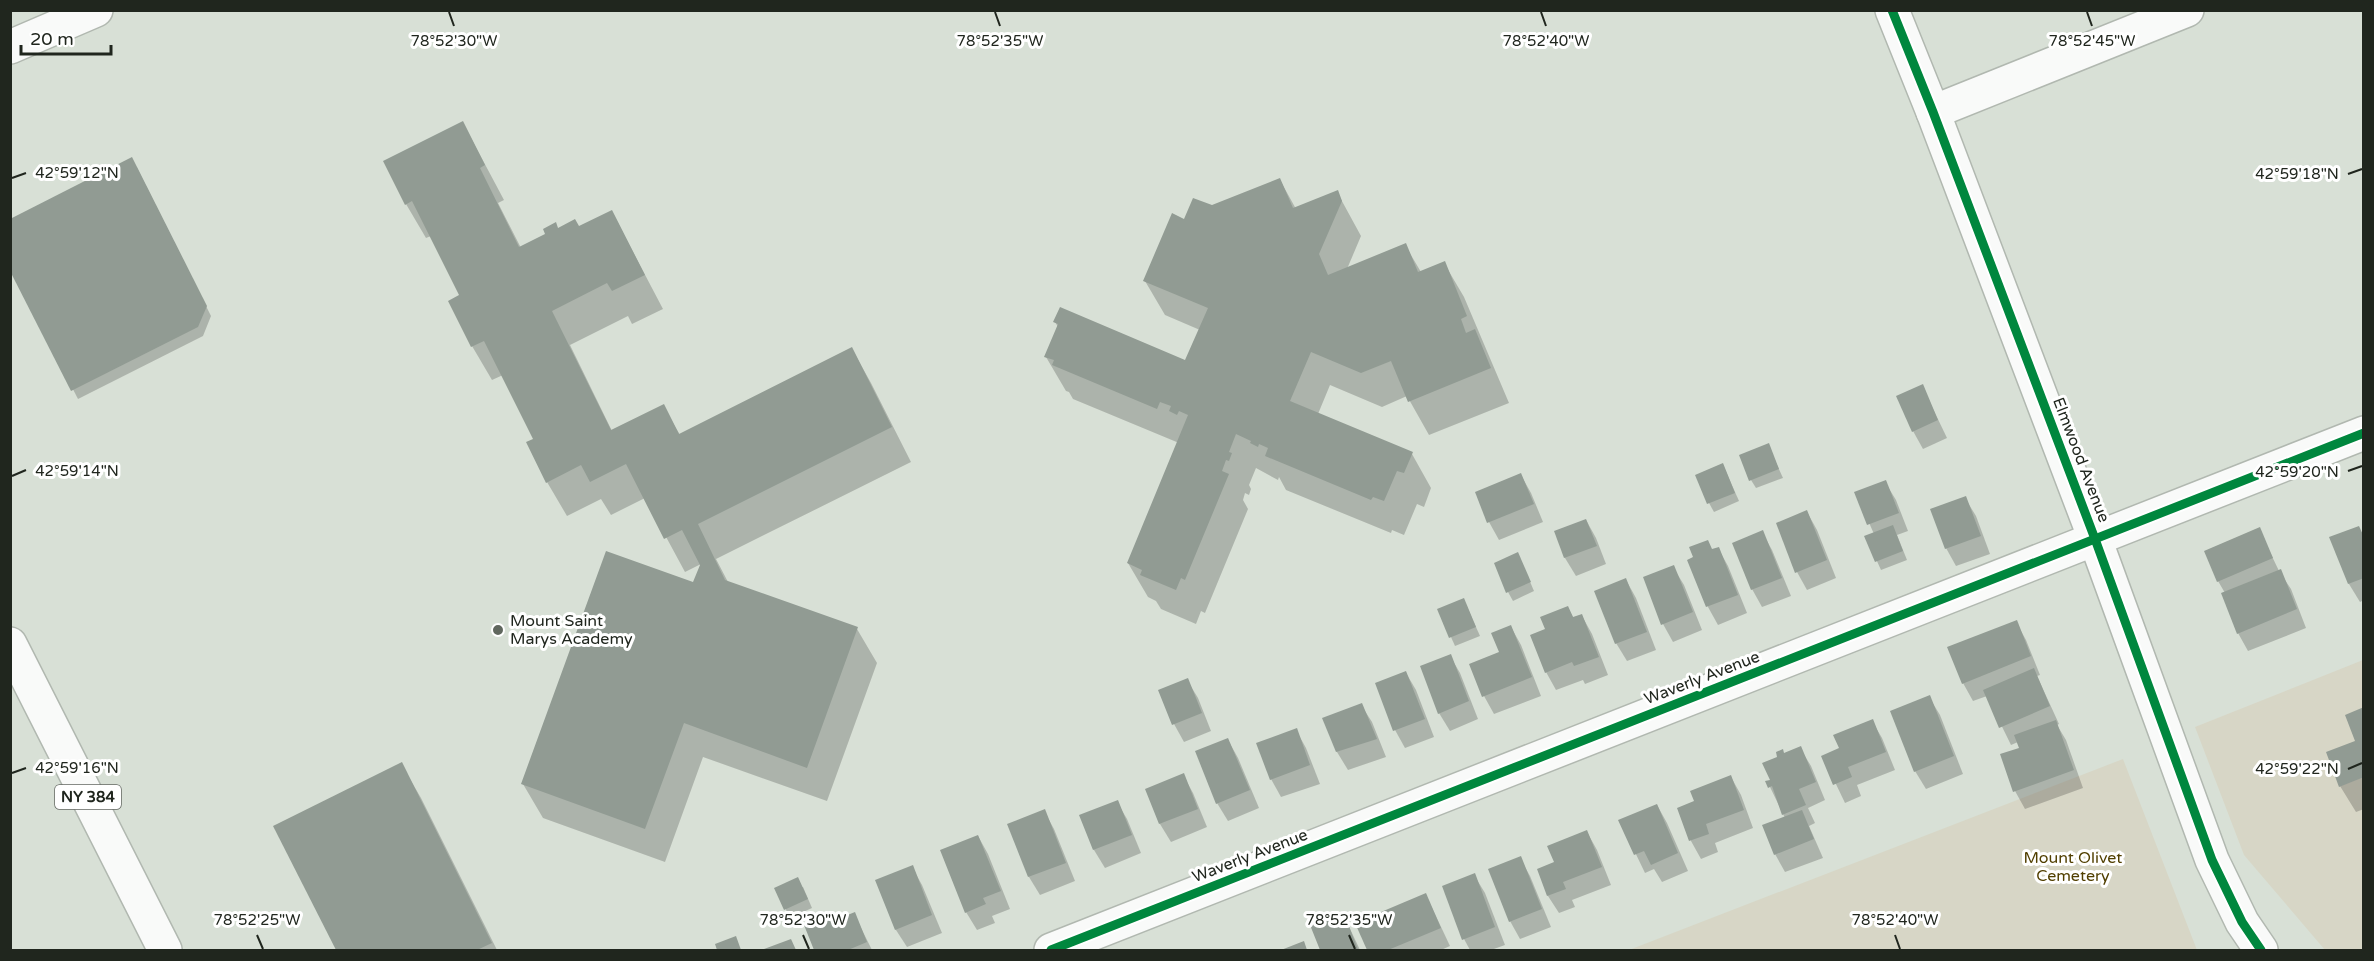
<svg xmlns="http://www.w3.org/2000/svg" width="2374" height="961" font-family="'Varela Round',sans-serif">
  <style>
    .green { fill: #d7d6c6 }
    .shadow { fill: #0003 }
    .building { fill: #919b93 }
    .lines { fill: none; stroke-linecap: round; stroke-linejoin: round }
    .street-casing { stroke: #b1b8b0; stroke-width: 36 }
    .secondary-casing { stroke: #b1b8b0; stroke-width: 36 }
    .primary-casing { stroke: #b1b8b0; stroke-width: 36 }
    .street { stroke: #f9faf9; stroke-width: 33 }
    .secondary { stroke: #f9faf9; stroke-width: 33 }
    .primary { stroke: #f9faf9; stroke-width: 33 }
    .cycleway-casing { stroke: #fff; stroke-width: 13 }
    .cycleway { stroke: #00873e; stroke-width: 9 }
    .ticks { fill: none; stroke: #20261e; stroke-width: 2 }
    .poi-dot { fill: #60675e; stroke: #fff; stroke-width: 2 }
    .labels { text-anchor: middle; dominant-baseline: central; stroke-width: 6; stroke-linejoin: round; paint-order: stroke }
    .shield { fill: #fff; stroke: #636762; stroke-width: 1.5 }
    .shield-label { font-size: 15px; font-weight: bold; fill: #20261e }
    .street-label { font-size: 16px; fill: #20261e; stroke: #fff }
    .poi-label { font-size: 16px; fill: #20261e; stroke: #fff; text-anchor: start }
    .park-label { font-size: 16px; fill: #513f00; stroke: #fff }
    .ticks-label { font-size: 15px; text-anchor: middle; fill: #20261e; stroke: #fff; stroke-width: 6; stroke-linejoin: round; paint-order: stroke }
  </style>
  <rect width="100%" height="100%" fill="#d8e0d6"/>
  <g class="green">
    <polygon points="2363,660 2363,950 2325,950 2244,855 2195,727"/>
    <polygon points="2123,759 2197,950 1629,950"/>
  </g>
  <g class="shadow">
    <polygon points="463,123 504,200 498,203 521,248 558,230 579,228 612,212 663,309 632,324 628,316 570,345 612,431 663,406 680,435 852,349 871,383 911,462 716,559 728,582 857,629 877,663 827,801 703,757 665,862 543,818 523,784 694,584 701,564 685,572 645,498 611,515 601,499 567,516 547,482 535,439 503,375 492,380 472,346 461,296 431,236 426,238 406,204"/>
    <polygon points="137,168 211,316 203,336 78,399 10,267"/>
    <polygon points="1280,180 1296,209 1337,192 1361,236 1347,269 1405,245 1421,272 1444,263 1464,297 1509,403 1429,435 1407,396 1382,407 1330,385 1318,414 1412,454 1431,488 1424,507 1417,504 1404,535 1392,530 1391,533 1286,490 1279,477 1278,480 1256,468 1249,485 1251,489 1249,495 1245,493 1243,500 1248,509 1205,613 1201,611 1196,624 1161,609 1156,601 1148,597 1128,563 1179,443 1073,399 1069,392 1066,391 1046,357 1058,327 1055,322 1186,362 1200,330 1165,315 1145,281 1185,221 1212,207"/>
    <polygon points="1922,386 1947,438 1923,449 1913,431"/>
    <polygon points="1768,445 1783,478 1756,488 1751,480"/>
    <polygon points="1723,465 1739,501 1714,512 1709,503"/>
    <polygon points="1521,475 1531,493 1543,522 1499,540 1489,522"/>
    <polygon points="1885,482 1896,500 1908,531 1897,535 1907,560 1881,570 1866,537 1874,534 1856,493"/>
    <polygon points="1965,498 1976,516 1990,554 1956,566 1946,548"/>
    <polygon points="1807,512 1817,530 1836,578 1807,590 1797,572"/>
    <polygon points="1586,520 1596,538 1606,564 1576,576 1565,558 1556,531"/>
    <polygon points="2259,529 2279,571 2291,589 2306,628 2248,651 2238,633 2225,593 2218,581"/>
    <polygon points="1762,532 1772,550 1791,596 1762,607 1752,589"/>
    <polygon points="2364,536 2364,600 2360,602 2349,584 2331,538"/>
    <polygon points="1718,548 1728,566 1747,613 1718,625 1708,607 1689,560"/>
    <polygon points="1522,563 1534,591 1513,601 1508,592"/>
    <polygon points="1673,567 1684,585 1702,630 1673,642 1663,624"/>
    <polygon points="1626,580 1636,598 1656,650 1627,661 1616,643"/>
    <polygon points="1464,600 1480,636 1455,646 1439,610"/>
    <polygon points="1568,608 1574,619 1582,616 1592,634 1608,675 1585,684 1583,680 1556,690 1546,672 1547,630"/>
    <polygon points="2016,622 2026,640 2040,675 2037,676 2059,724 2057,725 2066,740 2083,788 2025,809 2015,791 2021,749 2018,742 2011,745 1987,696 1973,701 1963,683"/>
    <polygon points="1511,627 1521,645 1541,696 1494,714 1484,696 1471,665 1501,653"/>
    <polygon points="1450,656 1460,673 1478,719 1450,731 1439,713"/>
    <polygon points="1406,673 1416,690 1434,737 1405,748 1395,730"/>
    <polygon points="1187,680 1198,698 1211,731 1184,742 1174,724 1160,691"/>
    <polygon points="1929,697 1940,715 1963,774 1926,789 1915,771"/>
    <polygon points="1361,705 1372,722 1386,757 1348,770 1337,752 1324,719"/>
    <polygon points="2364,709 2364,809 2356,812 2340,786 2357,742"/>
    <polygon points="1872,721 1882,738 1895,770 1857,785 1861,796 1845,803 1823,757 1841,749"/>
    <polygon points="1296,730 1306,748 1320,784 1281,797 1271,779"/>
    <polygon points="1228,740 1238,758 1259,808 1228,821 1217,803"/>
    <polygon points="1800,748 1811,766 1825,800 1808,808 1815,823 1809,826 1823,858 1785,872 1775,854 1785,818 1770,787 1784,755"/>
    <polygon points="401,764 421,798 497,950 337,950 276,826"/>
    <polygon points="1183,775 1193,793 1207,827 1171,842 1160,824 1147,790"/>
    <polygon points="1731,777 1741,795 1753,828 1715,843 1718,852 1701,859 1691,841 1679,809 1696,802"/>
    <polygon points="1117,802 1127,819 1141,853 1105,868 1094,850 1081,816"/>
    <polygon points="1657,805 1667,823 1688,871 1662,882 1654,869 1645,873 1620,821"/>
    <polygon points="1044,811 1054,829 1075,881 1040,895 1029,877 1009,825"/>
    <polygon points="1587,832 1597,850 1611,885 1572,900 1575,907 1559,913 1548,896 1539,870 1556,863"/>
    <polygon points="978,836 988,854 1010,909 992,916 995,923 977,930 966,912"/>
    <polygon points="1520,858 1530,876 1551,927 1520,939 1510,921"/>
    <polygon points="912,867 922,885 942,933 907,947 896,930 877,881"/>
    <polygon points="1474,875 1485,893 1505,945 1491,950 1470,950 1464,939"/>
    <polygon points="803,887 812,908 790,918 776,889"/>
    <polygon points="1426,895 1450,946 1441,950 1368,950 1357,924"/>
    <polygon points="854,914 872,950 816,950 806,926 836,921"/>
    <polygon points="1343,914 1360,950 1321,950 1312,926"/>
  </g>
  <g class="building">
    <polygon points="463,121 485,165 480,168 519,247 545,234 543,229 556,222 558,228 575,219 579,226 612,210 645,275 612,291 607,283 552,311 611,430 664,404 679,434 852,347 892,427 698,524 725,580 858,627 807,768 684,723 645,829 521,784 606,551 693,582 700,565 682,530 664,539 626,464 590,482 581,465 546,483 526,442 533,439 484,341 471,347 448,301 459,295 412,201 405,205 383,161"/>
    <polygon points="132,157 207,306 198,327 71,391 10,271 10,222 12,218"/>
    <polygon points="1280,178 1293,208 1338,190 1342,201 1319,254 1328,275 1406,243 1418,272 1445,261 1467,316 1461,319 1466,333 1475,329 1491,368 1408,402 1391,361 1361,373 1311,352 1290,401 1413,452 1404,473 1397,471 1384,501 1373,497 1371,500 1265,456 1268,448 1259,444 1258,447 1250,443 1251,441 1236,434 1229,452 1232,453 1229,461 1226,460 1222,471 1229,474 1185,580 1181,578 1176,590 1140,575 1142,570 1127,563 1188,415 1179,411 1177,415 1169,411 1171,406 1160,402 1157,409 1052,365 1054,360 1044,357 1058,324 1053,322 1060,307 1185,360 1208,308 1143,281 1172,213 1184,219 1193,198 1212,205"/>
    <polygon points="1923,384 1938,420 1912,432 1896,396"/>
    <polygon points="1769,443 1779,469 1749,481 1739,455"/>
    <polygon points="1723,463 1735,493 1707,504 1695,475"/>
    <polygon points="1521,473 1534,504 1487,523 1475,492"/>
    <polygon points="1886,480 1899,513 1867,525 1854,492"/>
    <polygon points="1966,496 1981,536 1945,549 1930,509"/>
    <polygon points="1807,510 1827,560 1795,573 1776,523"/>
    <polygon points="1586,519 1597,546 1564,558 1554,531"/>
    <polygon points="1893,525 1903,551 1875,562 1864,536"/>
    <polygon points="2359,526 2364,537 2364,578 2348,584 2329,537"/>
    <polygon points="2260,527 2273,558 2217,582 2204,551"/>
    <polygon points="1763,530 1782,578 1751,590 1732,543"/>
    <polygon points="1708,540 1712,549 1719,547 1738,595 1706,607 1687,560 1693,557 1689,547"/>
    <polygon points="1518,552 1531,582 1506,593 1494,563"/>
    <polygon points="1674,565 1693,612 1661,625 1643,577"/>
    <polygon points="2281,569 2297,609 2237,634 2221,593"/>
    <polygon points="1626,578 1647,632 1615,644 1594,591"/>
    <polygon points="1464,598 1476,627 1449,638 1437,609"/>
    <polygon points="1568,606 1573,617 1582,614 1599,657 1574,666 1572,662 1545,673 1530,635 1545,629 1540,617"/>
    <polygon points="2017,620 2031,656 1962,684 1947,647"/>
    <polygon points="1511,625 1532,677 1482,697 1469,664 1499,652 1491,633"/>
    <polygon points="1451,654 1469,701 1438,714 1420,666"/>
    <polygon points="2034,668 2050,706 1999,728 1983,690"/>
    <polygon points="1406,671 1425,719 1393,731 1375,683"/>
    <polygon points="1188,678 1202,713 1172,725 1158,690"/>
    <polygon points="1930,695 1954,756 1914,772 1890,711"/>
    <polygon points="1362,703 1377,739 1336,752 1322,718"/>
    <polygon points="2364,707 2364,777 2339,787 2326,752 2355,741 2345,715"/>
    <polygon points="1873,719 1886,752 1848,767 1852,777 1833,785 1821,756 1839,748 1833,735"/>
    <polygon points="2056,720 2074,770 2013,792 2000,754 2019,748 2014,735"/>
    <polygon points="1297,728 1310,765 1270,780 1256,743"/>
    <polygon points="1228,738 1250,790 1216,804 1195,751"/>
    <polygon points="1801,746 1816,782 1799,789 1806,805 1782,815 1772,786 1768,788 1765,781 1770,780 1762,763 1777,757 1776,752 1783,749 1784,753"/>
    <polygon points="402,762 492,943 477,950 336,950 273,826"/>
    <polygon points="1184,773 1198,809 1159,824 1145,789"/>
    <polygon points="1731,775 1744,810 1706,824 1709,834 1689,841 1677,808 1694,801 1690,791"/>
    <polygon points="1118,800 1132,835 1093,850 1079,815"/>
    <polygon points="1657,804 1678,853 1651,865 1644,851 1634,855 1618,820"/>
    <polygon points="1045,809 1066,863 1028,877 1007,824"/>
    <polygon points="1802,810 1814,839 1774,855 1762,825"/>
    <polygon points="1587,830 1602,867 1563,882 1566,889 1547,896 1537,869 1554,862 1547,846"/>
    <polygon points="978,835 1001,891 983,898 986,904 965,913 940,850"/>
    <polygon points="1521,856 1542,909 1509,922 1488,869"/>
    <polygon points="913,865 932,915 895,930 875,880"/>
    <polygon points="1475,873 1495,927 1462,940 1442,886"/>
    <polygon points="798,877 808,899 784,910 774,888"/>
    <polygon points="1426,893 1441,928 1388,950 1367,950 1355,923"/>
    <polygon points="855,912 867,942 848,950 814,950 804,925 833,913 835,920"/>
    <polygon points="1344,913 1358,950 1320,950 1310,925"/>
    <polygon points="736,936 741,950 717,950 715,944"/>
    <polygon points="791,939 796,950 761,950"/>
    <polygon points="1304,941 1307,950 1281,950"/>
  </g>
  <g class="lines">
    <g class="street-casing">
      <g id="street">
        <polyline points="10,47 96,10"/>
        <polyline points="1933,112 2187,10"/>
        <polyline points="1051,950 2364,433"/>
      </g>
    </g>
    <g class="secondary-casing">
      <polyline id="secondary" points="1892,10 1933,112 2095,539 2212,860 2242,922 2261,950"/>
    </g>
    <g class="primary-casing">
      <polyline id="primary" points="10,644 165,950"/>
    </g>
    <use href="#street" class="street"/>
    <use href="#secondary" class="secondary"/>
    <use href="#primary" class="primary"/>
    <g class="cycleway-casing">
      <g id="cycleway">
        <polyline points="1892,10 1933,112 2095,539 2212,860 2242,922 2261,950"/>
        <polyline points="1051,950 2364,433"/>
      </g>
    </g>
    <use href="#cycleway" class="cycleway"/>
  </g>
  <path class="ticks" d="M449,12l5,14M995,12l5,14M1541,12l5,14M2087,12l5,14M2348,174l14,-5M12,178l14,-5M2348,471l14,-5M12,476l14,-6M2348,769l14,-6M12,773l14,-5M257,935l6,14M803,935l6,14M1349,935l6,14M1895,935l5,14"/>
  <circle class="poi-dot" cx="498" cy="630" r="6"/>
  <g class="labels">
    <rect class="shield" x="55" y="785" width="66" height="24" rx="4.5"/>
    <g class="shield-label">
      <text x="88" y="797">NY 384</text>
    </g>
    <g class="street-label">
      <text transform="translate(2081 460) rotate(69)">Elmwood Avenue</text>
      <text transform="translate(1702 678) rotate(-21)">Waverly Avenue</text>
      <text transform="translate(1250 856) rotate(-21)">Waverly Avenue</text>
    </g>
    <g class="poi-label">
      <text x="510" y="621">Mount Saint<tspan x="510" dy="18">Marys Academy</tspan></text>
    </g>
    <g class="park-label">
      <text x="2073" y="858">Mount Olivet<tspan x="2073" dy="18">Cemetery</tspan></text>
    </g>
  </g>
  <g class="ticks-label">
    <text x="454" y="46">78°52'30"W</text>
    <text x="1000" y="46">78°52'35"W</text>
    <text x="1546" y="46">78°52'40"W</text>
    <text x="2092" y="46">78°52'45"W</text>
    <text x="77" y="178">42°59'12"N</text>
    <text x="2297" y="179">42°59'18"N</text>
    <text x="77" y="476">42°59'14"N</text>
    <text x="2297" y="477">42°59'20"N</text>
    <text x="77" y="773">42°59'16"N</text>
    <text x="2297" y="774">42°59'22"N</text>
    <text x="257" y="925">78°52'25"W</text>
    <text x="803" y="925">78°52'30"W</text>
    <text x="1349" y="925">78°52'35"W</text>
    <text x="1895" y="925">78°52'40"W</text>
  </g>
  <rect width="2374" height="961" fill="none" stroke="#20261e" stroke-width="24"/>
  <path d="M21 45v9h90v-9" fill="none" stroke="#20261e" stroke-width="3"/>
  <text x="30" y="45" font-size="18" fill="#20261e" stroke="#ffffff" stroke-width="4.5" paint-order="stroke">20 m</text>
</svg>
